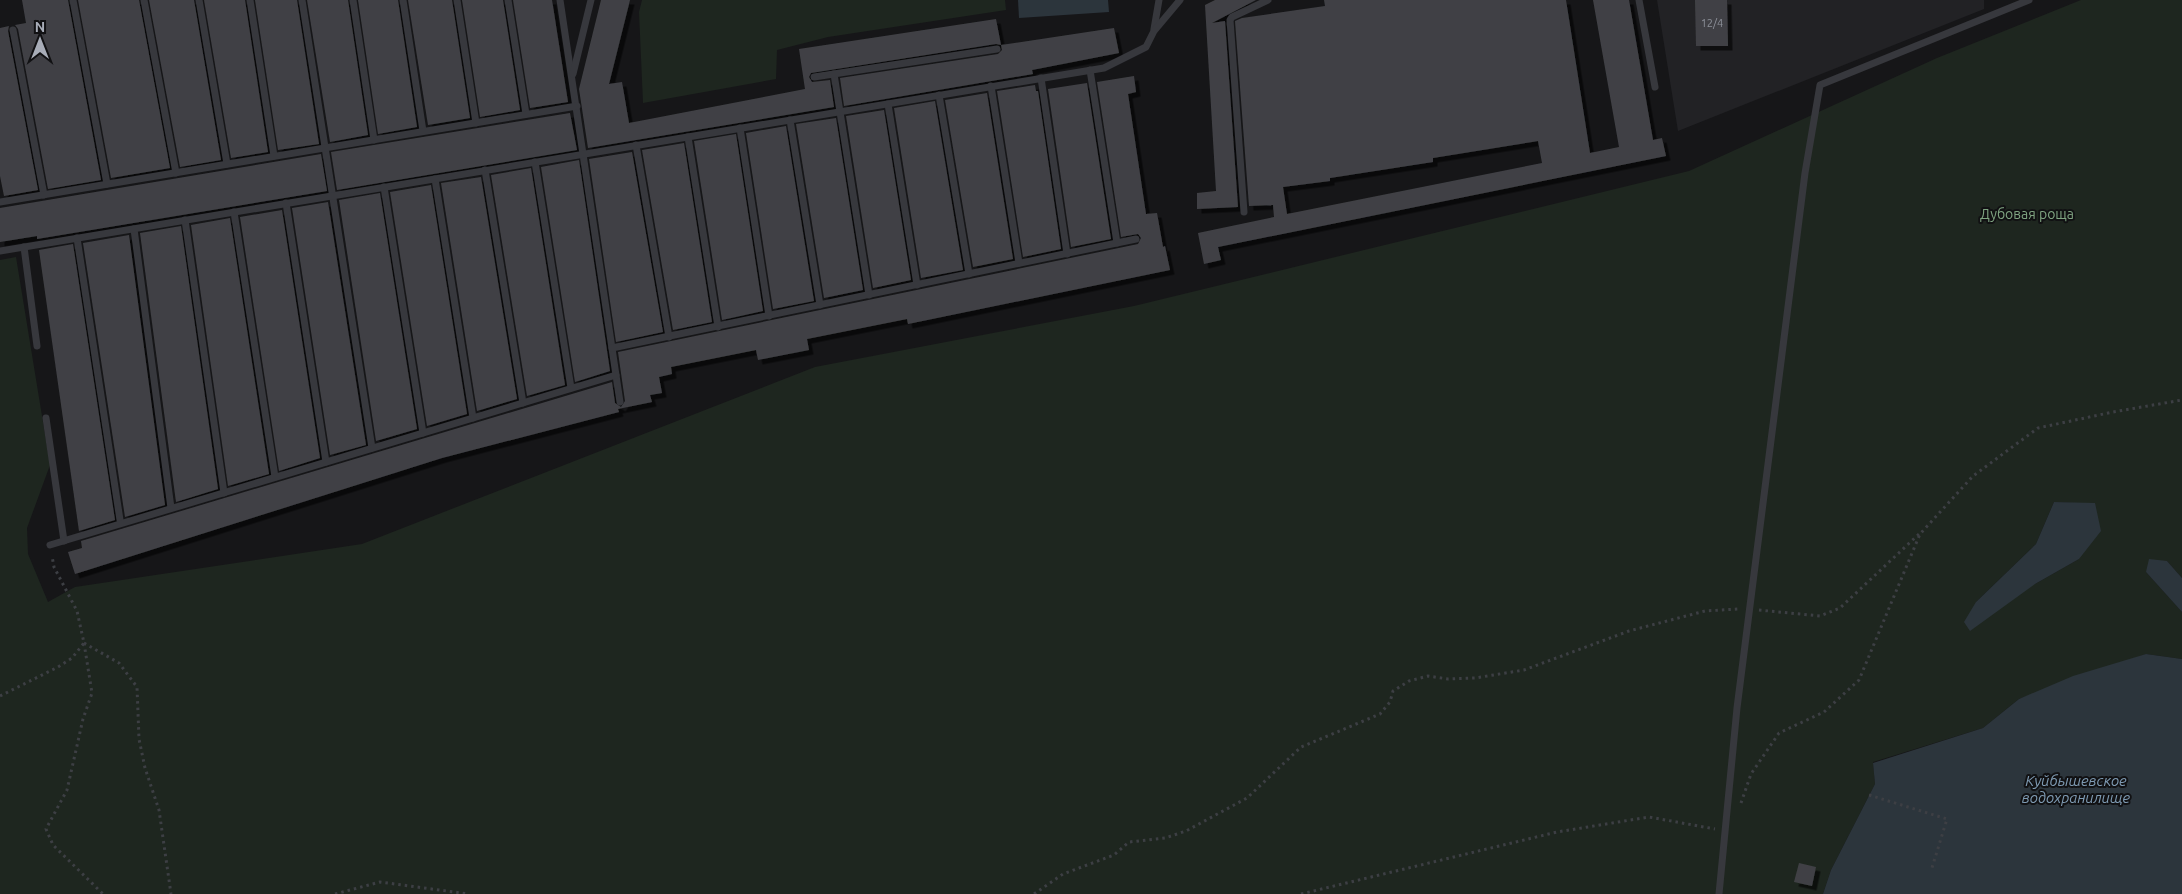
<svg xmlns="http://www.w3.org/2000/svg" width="2182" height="894" font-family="Ubuntu,sans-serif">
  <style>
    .built { fill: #222225 }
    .green { fill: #1e261f; fill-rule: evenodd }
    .water { fill: #2c353c }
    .building { fill: #404145; fill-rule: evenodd; filter: url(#shadow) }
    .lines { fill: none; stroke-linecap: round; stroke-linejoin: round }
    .path { stroke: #3d3f44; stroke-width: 3; stroke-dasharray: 2.5 4; stroke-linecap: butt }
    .service { stroke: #37383d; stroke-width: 7 }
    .labels { text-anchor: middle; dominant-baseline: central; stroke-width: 4; stroke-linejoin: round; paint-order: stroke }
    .number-label { font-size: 11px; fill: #8e929b }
    .park-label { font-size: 14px; fill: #7fa381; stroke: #111113 }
    .water-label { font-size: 15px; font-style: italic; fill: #7f9bb3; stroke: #111113 }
  </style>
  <defs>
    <filter id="shadow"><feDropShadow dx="4.5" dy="4.5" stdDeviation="0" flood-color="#0009"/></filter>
  </defs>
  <rect width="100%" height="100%" fill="#161618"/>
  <polygon class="built" points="1657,0 1984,0 1984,9 1678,131"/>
  <g class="green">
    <polygon points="642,0 1005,0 1006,10 828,37 777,50 776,79 643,103 639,12"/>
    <path d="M2081,0h101v578l-15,-17 -21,11 36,40v47l-36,-5 -127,45 -36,29 -110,34 2,22 -44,86 -8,24h-1823v-634l16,-3 34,208 -23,63 1,26 20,48 27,-15 287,-43 453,-177 319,-61 555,-135 248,-113zM2054,502l41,2 -16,55 -44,25 -59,18 60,-58z"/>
  </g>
  <g class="water">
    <polygon points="1018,0 1108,0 1109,12 1019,18"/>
    <polygon points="2054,502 2095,503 2101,531 2079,559 2035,584 1970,631 1964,622 1976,602 2036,544"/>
    <polygon points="2149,559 2167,561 2182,578 2182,612 2146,572"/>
    <polygon points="2146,654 2182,659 2182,894 1823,894 1831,870 1875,784 1873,763 1983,728 2019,699 2073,676"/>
  </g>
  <g class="building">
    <polygon points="22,0 68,0 101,180 48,189 18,29 15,25 26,23"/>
    <polygon points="78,0 139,0 170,168 111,178"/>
    <polygon points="149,0 194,0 221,160 180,167"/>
    <polygon points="204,0 245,0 268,152 231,158"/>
    <polygon points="255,0 297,0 319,144 278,150"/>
    <polygon points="307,0 348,0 368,135 330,142"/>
    <polygon points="358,0 398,0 417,127 378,134"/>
    <polygon points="408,0 452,0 470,118 428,125"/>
    <polygon points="462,0 503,0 520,110 480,117"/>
    <polygon points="513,0 552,0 568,102 530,108"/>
    <polygon points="601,0 630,0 609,84 622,82 629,123 805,89 799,49 996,19 1001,45 996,44 811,73 809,77 812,82 830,80 834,107 588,148 579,89"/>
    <polygon points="1215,0 1256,0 1212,23 1225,21 1238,207 1197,209 1197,193 1216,191 1205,5"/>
    <path d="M1324,0h242l24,153 29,-6 -26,-147h36l24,140 9,-2 4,18 -448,91 3,13 -17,4 -6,-31 76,-16 -1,-12 -24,1 -14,-185 7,-3 83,-12zM1538,141l4,22 -255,51 -4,-27 47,-6v-3l103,-16v-4z"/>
    <polygon points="1695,0 1727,0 1728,46 1696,46"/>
    <polygon points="9,26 8,31 38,190 4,196 0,176 0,28"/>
    <polygon points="1114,28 1119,53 1032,70 1033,74 844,106 840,78 998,54 1002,50 1001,45"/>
    <polygon points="1134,76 1136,92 1128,94 1146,214 1157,213 1163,247 1165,246 1170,270 908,324 907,319 807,339 809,350 758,360 756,350 671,367 672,374 659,377 662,393 650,395 652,402 618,409 619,412 442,458 75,574 68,552 82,548 81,541 612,382 615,403 621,407 625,401 618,352 1138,244 1141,238 1138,234 1121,237 1097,82"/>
    <polygon points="1087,83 1111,239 1071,247 1048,89"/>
    <polygon points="1035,85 1036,91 1038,91 1061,249 1023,257 997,91"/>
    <polygon points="987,93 1013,259 973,267 945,100"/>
    <polygon points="935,101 963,270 921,278 894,108"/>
    <polygon points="884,110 911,280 873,288 846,116"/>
    <polygon points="570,113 577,150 337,190 331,152"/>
    <polygon points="836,118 863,290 824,298 796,124"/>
    <polygon points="786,126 814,301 773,309 746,133"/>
    <polygon points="736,134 763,311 722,320 694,141"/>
    <polygon points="684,143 712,322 673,330 642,150"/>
    <polygon points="632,152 663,332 616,342 589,159"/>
    <polygon points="321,154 327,191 37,239 37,236 0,242 0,208"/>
    <polygon points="579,160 610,371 575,382 541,167"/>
    <polygon points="531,168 565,385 527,396 491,175"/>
    <polygon points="481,177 517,399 477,411 441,183"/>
    <polygon points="431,185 467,414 427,426 390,192"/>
    <polygon points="380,193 417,429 376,441 339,200"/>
    <polygon points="328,202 366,445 330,455 292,208"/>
    <polygon points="282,210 320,458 279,471 240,217"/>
    <polygon points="230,218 269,474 228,486 191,225"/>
    <polygon points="181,226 218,489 176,502 140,233"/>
    <polygon points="129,235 165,505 125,517 83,243"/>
    <polygon points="73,244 115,520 79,531 39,250"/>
    <polygon points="1799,863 1816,867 1812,886 1794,882"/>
  </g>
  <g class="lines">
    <g class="path">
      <polyline points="1759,610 1820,616 1840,608 1919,534"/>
      <polyline points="84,643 92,693 83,719 67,790 46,829 53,845 103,894"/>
      <polyline points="84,643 119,663 137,687 139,739 145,768 159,810 171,894"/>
      <polyline points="0,696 58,667 72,658 84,643 77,611 54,567 52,556"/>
      <polyline points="1869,795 1947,819 1931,871"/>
      <polyline points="1741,803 1751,774 1779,733 1824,712 1859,680 1920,534 1973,476 2038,428 2113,412 2182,400"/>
      <polyline points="335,894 380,882 469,894"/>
      <polyline points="1034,894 1063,874 1114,855 1129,842 1165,838 1186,831 1247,798 1301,747 1380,714 1390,702 1393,691 1409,681 1428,676 1448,679 1475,678 1524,670 1629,631 1705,611 1738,609"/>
      <polyline points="1301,894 1557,832 1649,817 1715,829"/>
    </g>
    <g class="service">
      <polyline points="73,0 107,184"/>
      <polyline points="144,0 176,173"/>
      <polyline points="199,0 227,164"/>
      <polyline points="250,0 274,156"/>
      <polyline points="302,0 372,448"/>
      <polyline points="353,0 374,140"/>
      <polyline points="403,0 423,131"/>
      <polyline points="457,0 476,123"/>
      <polyline points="508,0 526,114"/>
      <polyline points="560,0 620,402"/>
      <polyline points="1639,0 1655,87"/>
      <polyline points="1154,29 1159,0"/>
      <polyline points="13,30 44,195"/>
      <polyline points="1090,70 1117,243"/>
      <polyline points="573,74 591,0"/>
      <polyline points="834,74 869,295"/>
      <polyline points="814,77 997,49"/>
      <polyline points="1041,78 1067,254"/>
      <polyline points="991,86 1019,263"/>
      <polyline points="939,95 969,274"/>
      <polyline points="888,104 917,285"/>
      <polyline points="790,120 820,305"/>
      <polyline points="740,128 769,316"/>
      <polyline points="688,137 718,327"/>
      <polyline points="636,145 669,337"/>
      <polyline points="535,162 571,388"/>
      <polyline points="485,170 523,403"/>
      <polyline points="435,179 473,418"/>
      <polyline points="384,187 423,433"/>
      <polyline points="0,202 577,106"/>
      <polyline points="286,203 326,462"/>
      <polyline points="234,212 275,477"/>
      <polyline points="1244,212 1230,20 1232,17 1268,0"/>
      <polyline points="185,220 224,493"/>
      <polyline points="134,229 171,508"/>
      <polyline points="77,238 120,520"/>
      <polyline points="24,247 37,346"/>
      <polyline points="0,251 1104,68 1146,47 1154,31 1180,0"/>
      <polyline points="612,348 1136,239"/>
      <polyline points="46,418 64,541"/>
      <polyline points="50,545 616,375"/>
      <polyline points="1719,894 1737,708 1805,173 1820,85 2029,0"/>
    </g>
  </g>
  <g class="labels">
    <g class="number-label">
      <text x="1712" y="23">12/4</text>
    </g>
    <g class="park-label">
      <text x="2027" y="214">Дубовая роща</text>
    </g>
    <g class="water-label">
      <text x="2076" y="780">Куйбышевское<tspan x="2076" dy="17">водохранилище</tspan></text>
    </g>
  </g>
  <g transform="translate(40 40)" stroke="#111113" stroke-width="4" paint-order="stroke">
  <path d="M0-4L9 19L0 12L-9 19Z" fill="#a8adb8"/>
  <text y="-8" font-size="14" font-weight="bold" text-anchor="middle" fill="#a8adb8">N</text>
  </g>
</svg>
